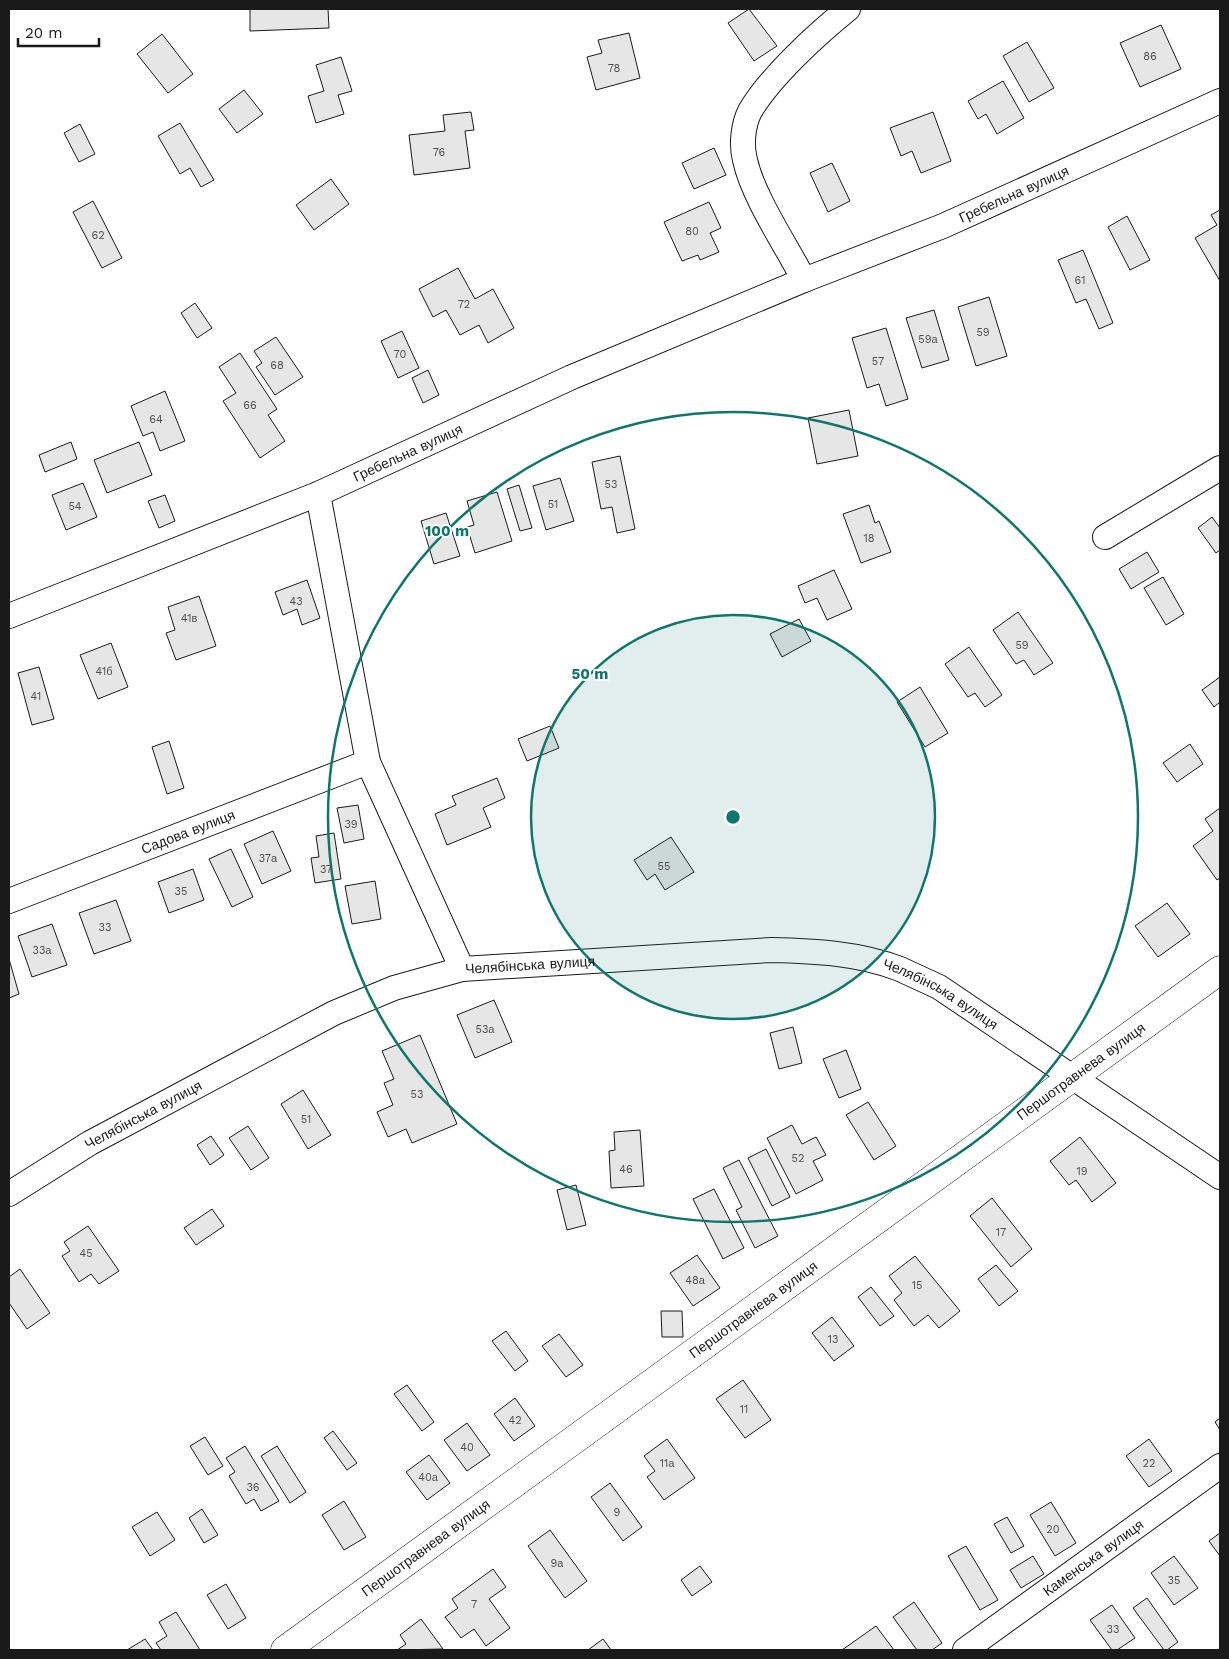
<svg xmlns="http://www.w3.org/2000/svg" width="1229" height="1659" font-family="'Work Sans',sans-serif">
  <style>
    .building { fill: #e6e6e6; stroke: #1a1a1a }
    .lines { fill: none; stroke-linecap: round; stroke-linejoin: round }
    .minor-casing { stroke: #1a1a1a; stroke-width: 26 }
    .tertiary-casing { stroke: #1a1a1a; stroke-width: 29 }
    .minor { stroke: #fff; stroke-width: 24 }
    .tertiary { stroke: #fff; stroke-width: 28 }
    .ring { fill: none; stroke: #0f766e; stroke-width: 2.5 }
    .labels { text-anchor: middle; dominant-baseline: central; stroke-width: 4; stroke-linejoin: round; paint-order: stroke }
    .number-label { font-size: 11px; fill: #4d4d4d }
    .street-label { font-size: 14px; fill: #1a1a1a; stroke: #fff }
    .centre { fill: #0f766e; stroke: #fff; stroke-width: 2.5 }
    .ring-label { font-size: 15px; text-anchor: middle; font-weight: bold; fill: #0f766e; stroke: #fff; stroke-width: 4; stroke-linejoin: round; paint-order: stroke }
  </style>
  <rect width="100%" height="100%" fill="#fff"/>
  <g class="building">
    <polygon points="250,9 328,9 329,28 250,31"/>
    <polygon points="749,9 777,46 754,61 728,23"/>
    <polygon points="1161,25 1181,69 1140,87 1120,43"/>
    <polygon points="629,33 640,78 596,90 587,57 602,53 598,40"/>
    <polygon points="162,34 193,74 168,93 137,54"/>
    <polygon points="1027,42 1054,88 1029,102 1003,56"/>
    <polygon points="341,57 352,91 338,95 344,114 316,123 308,96 324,91 316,65"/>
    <polygon points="1003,81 1024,118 997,134 986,114 978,119 968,101"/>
    <polygon points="244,90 263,114 237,133 219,109"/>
    <polygon points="471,112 474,130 465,131 470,168 414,175 409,135 445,131 443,115"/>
    <polygon points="933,112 951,161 921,173 912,151 901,156 890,128"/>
    <polygon points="180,123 214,180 201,187 190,168 180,174 158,136"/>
    <polygon points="80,124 95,154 79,162 64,133"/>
    <polygon points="714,148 726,175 694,189 682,163"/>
    <polygon points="832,163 850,201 828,212 810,173"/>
    <polygon points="331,179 349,204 314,230 296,205"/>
    <polygon points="93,201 122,258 102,268 73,212"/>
    <polygon points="709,202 721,228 710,233 719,252 700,260 698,255 682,261 664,222"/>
    <polygon points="1220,210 1220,281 1195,238 1217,225 1211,215"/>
    <polygon points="1127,216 1150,260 1130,270 1108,227"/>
    <polygon points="1083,250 1113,323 1099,329 1086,299 1076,303 1058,260"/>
    <polygon points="458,268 475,299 493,289 514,328 488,343 479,325 460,335 446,310 433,317 419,289"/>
    <polygon points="989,297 1007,356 976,366 958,307"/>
    <polygon points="195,303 212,328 197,338 181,313"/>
    <polygon points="934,310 949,360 922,368 906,318"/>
    <polygon points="886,328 908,399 886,406 879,384 867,388 852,338"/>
    <polygon points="402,331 419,368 398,378 381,341"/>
    <polygon points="276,337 303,377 275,395 256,367 262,363 254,351"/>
    <polygon points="240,353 277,409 268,415 285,441 260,458 223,401 236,393 219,367"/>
    <polygon points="428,370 439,395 423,403 412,378"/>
    <polygon points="165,391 185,441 160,451 153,432 143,436 131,406"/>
    <polygon points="849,410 858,456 817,464 808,418"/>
    <polygon points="71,442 77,459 45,472 39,455"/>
    <polygon points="139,442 152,475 107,493 94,460"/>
    <polygon points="620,456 635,529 617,533 612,507 601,509 592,462"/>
    <polygon points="560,478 574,521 546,530 533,486"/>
    <polygon points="83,483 97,517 66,530 52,495"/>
    <polygon points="519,485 532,528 520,531 507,489"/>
    <polygon points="497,492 512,541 475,553 467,527 474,525 467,501"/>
    <polygon points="165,495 175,521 159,528 148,501"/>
    <polygon points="869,505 875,523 879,521 891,552 861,563 843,514"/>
    <polygon points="446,513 460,556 434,564 421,521"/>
    <polygon points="1212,517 1220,528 1220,550 1216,553 1198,528"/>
    <polygon points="1147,552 1159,572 1131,589 1119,569"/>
    <polygon points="834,570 852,609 827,620 817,598 805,603 798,586"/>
    <polygon points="1163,577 1184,614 1166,625 1144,588"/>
    <polygon points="307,580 320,618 302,625 297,609 283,615 275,592"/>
    <polygon points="199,596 216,646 176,660 166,633 175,630 168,607"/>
    <polygon points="1018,612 1053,663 1034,675 1024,660 1016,664 993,630"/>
    <polygon points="799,619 811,641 782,657 770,634"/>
    <polygon points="111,643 128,687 98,699 80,655"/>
    <polygon points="969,647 1002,695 985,707 975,693 968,697 945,664"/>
    <polygon points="39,667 54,719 32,725 18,673"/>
    <polygon points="1220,677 1220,702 1214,707 1202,690"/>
    <polygon points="920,687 948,733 925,747 897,702"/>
    <polygon points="550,726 559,748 527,761 518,739"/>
    <polygon points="169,741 184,788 167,794 152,747"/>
    <polygon points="1190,744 1203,764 1177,782 1163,763"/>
    <polygon points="497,778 505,798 483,808 491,827 447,845 435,814 456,805 452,796"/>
    <polygon points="358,805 364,839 344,843 337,808"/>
    <polygon points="1220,808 1220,878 1217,880 1193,846 1213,831 1205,819"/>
    <polygon points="273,831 291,871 262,884 244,844"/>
    <polygon points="334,833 341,879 315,883 311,858 319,857 316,836"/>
    <polygon points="671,837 694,872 665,890 655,874 647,880 634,860"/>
    <polygon points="231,849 253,897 232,907 209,859"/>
    <polygon points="193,869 204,900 169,913 158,882"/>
    <polygon points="375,881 381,919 352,924 345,886"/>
    <polygon points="116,900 131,941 94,954 79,913"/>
    <polygon points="1167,903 1190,934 1158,957 1135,926"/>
    <polygon points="52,924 67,965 32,977 18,936"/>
    <polygon points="9,959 19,994 9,998"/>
    <polygon points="494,1000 512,1042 475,1058 457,1015"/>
    <polygon points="793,1027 802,1063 779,1069 770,1033"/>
    <polygon points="420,1035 457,1124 412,1143 406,1129 388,1137 377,1112 393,1105 384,1083 394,1079 382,1051"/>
    <polygon points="846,1050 861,1089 839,1098 823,1059"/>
    <polygon points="303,1090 331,1135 308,1149 281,1104"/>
    <polygon points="868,1102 896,1146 874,1160 846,1115"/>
    <polygon points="792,1125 802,1144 816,1137 826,1155 813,1161 823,1180 796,1194 767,1138"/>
    <polygon points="248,1126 269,1158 251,1170 229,1138"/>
    <polygon points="640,1130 644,1186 611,1188 609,1151 615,1150 614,1132"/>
    <polygon points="211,1136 224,1155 210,1165 197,1145"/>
    <polygon points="1080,1137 1116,1183 1092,1202 1076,1180 1069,1185 1050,1161"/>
    <polygon points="766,1149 790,1197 772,1206 748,1158"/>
    <polygon points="739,1160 778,1236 755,1248 736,1210 742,1207 723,1168"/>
    <polygon points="576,1185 586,1225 567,1230 557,1190"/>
    <polygon points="714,1189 744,1248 723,1259 693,1199"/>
    <polygon points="992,1198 1032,1249 1011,1267 970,1216"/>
    <polygon points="212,1209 224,1226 196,1245 184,1228"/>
    <polygon points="88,1226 119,1271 99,1284 91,1274 79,1282 62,1256 70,1251 64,1242"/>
    <polygon points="697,1255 720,1288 693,1306 670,1273"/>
    <polygon points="915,1256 960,1311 939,1328 928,1315 914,1326 894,1300 902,1293 889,1276"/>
    <polygon points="996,1265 1018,1291 999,1306 978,1279"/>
    <polygon points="20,1269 50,1313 27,1329 9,1303 9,1277"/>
    <polygon points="871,1287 894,1316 880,1326 858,1297"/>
    <polygon points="661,1311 682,1311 683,1337 662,1337"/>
    <polygon points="832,1317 854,1346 834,1361 812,1333"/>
    <polygon points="506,1331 528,1361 515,1371 492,1341"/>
    <polygon points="559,1334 583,1365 566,1377 542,1346"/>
    <polygon points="743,1380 771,1420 745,1438 716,1399"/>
    <polygon points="407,1385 434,1422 422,1431 394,1394"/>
    <polygon points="515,1398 535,1426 514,1441 494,1414"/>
    <polygon points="1220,1418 1220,1430 1215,1422"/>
    <polygon points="467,1423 490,1455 467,1471 444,1440"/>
    <polygon points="333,1431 357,1463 347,1470 324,1438"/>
    <polygon points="205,1437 223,1466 208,1475 190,1446"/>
    <polygon points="667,1439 695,1478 664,1500 647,1477 655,1471 644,1456"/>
    <polygon points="1149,1439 1172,1471 1149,1487 1126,1456"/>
    <polygon points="245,1446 279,1501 261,1511 254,1499 246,1504 229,1476 235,1472 226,1458"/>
    <polygon points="277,1446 306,1492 290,1503 261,1456"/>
    <polygon points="429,1455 450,1483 427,1500 406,1472"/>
    <polygon points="610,1483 642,1527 623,1541 591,1497"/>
    <polygon points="344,1501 366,1537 344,1550 322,1515"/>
    <polygon points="1051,1502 1076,1543 1055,1556 1030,1515"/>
    <polygon points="202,1509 218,1535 204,1543 189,1518"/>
    <polygon points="157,1512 175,1540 150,1556 132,1527"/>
    <polygon points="1007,1517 1024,1546 1011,1553 994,1524"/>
    <polygon points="550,1530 587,1581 565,1598 528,1546"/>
    <polygon points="1220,1533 1220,1556 1209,1541"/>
    <polygon points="966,1546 998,1600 980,1610 948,1556"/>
    <polygon points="1033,1556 1044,1574 1021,1588 1010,1570"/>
    <polygon points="1174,1556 1198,1588 1174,1605 1151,1573"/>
    <polygon points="700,1566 712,1582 692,1596 681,1580"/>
    <polygon points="493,1569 506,1587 489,1599 510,1628 486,1646 474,1629 461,1638 445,1617 458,1608 452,1599"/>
    <polygon points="226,1584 246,1618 228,1629 207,1595"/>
    <polygon points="1147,1598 1178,1642 1167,1650 1164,1650 1133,1608"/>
    <polygon points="914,1602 942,1643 932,1650 917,1650 893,1617"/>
    <polygon points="1112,1605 1135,1638 1117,1650 1112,1650 1090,1620"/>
    <polygon points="176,1612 200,1650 161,1650 156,1643 167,1636 159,1622"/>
    <polygon points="421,1619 443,1649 397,1650 406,1644 400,1635"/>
    <polygon points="876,1626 894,1650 842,1650"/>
    <polygon points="145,1639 153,1650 127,1650"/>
    <polygon points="603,1639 611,1650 588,1650"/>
  </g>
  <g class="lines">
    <g class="minor-casing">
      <g id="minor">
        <path d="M804,280c-18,-35 -51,-83 -59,-120 -4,-15 -2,-35 5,-49 21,-35 66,-76 98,-102"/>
        <polyline points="318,494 368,762 462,969"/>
        <polyline points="1105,537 1220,468"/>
        <path id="s1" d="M9,616l309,-122 254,-117 232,-97 139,-54 277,-125"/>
        <path id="s2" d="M9,901l359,-139"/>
        <path id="s3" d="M9,1194l81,-51 244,-130 60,-25 68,-19 309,-19c43,1 88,3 129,19 13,6 26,12 39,18l281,190"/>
        <path id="s4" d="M965,1650l255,-184"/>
      </g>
    </g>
    <g class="tertiary-casing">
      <g id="tertiary">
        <path id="s5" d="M285,1650l935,-680"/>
      </g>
    </g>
    <use href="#minor" class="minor"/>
    <use href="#tertiary" class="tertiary"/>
  </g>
  <circle cx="733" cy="817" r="202" fill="#0f766e" fill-opacity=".12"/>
  <g class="ring">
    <circle cx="733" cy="817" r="202"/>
    <circle cx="733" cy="817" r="405"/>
  </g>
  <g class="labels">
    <g class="number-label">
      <text x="1150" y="56">86</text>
      <text x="614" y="68">78</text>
      <text x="439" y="152">76</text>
      <text x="692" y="231">80</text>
      <text x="98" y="235">62</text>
      <text x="1080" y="280">61</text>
      <text x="464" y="304">72</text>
      <text x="983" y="332">59</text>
      <text x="928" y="339">59а</text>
      <text x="400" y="354">70</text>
      <text x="878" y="361">57</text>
      <text x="277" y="365">68</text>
      <text x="250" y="405">66</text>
      <text x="156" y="419">64</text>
      <text x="611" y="484">53</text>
      <text x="553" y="504">51</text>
      <text x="75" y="506">54</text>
      <text x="869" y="538">18</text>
      <text x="296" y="601">43</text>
      <text x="189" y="618">41в</text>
      <text x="1022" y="645">59</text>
      <text x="104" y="671">41б</text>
      <text x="36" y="696">41</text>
      <text x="351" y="824">39</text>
      <text x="268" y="858">37а</text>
      <text x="664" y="866">55</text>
      <text x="326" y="869">37</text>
      <text x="181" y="891">35</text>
      <text x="105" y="927">33</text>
      <text x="42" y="950">33а</text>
      <text x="485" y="1029">53а</text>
      <text x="417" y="1094">53</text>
      <text x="306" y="1119">51</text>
      <text x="798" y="1158">52</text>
      <text x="626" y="1169">46</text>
      <text x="1082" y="1171">19</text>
      <text x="1001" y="1232">17</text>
      <text x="86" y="1253">45</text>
      <text x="695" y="1280">48а</text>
      <text x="917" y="1285">15</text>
      <text x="833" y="1339">13</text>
      <text x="744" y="1409">11</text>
      <text x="515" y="1420">42</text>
      <text x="467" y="1447">40</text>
      <text x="667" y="1463">11а</text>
      <text x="1149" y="1463">22</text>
      <text x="428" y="1477">40а</text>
      <text x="253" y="1487">36</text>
      <text x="617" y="1512">9</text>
      <text x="1053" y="1529">20</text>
      <text x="557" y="1563">9а</text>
      <text x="1174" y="1580">35</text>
      <text x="474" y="1604">7</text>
      <text x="1113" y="1629">33</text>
    </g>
    <g class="street-label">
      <text stroke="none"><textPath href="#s1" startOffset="1090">Гребельна вулиця</textPath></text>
      <text stroke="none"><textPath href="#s1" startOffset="431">Гребельна вулиця</textPath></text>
      <text stroke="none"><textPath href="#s2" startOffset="192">Садова вулиця</textPath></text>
      <text stroke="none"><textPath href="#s3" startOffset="576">Челябінська вулиця</textPath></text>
      <text stroke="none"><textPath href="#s3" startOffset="996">Челябінська вулиця</textPath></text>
      <text stroke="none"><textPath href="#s5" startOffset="984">Першотравнева вулиця</textPath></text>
      <text stroke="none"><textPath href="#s3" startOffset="156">Челябінська вулиця</textPath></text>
      <text stroke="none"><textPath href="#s5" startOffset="579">Першотравнева вулиця</textPath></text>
      <text stroke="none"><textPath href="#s5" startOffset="174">Першотравнева вулиця</textPath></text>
      <text stroke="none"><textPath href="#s4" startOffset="158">Каменська вулиця</textPath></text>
    </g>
  </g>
  <circle cx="733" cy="817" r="8" class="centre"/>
  <g class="ring-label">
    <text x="447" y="536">100 m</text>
    <text x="590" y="679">50 m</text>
  </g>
  <rect width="1229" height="1659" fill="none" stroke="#1a1a1a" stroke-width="20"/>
  <path d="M18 38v8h81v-8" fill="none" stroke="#1a1a1a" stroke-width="2.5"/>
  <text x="25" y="38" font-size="15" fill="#1a1a1a" stroke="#ffffff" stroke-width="4" paint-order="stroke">20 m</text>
</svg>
